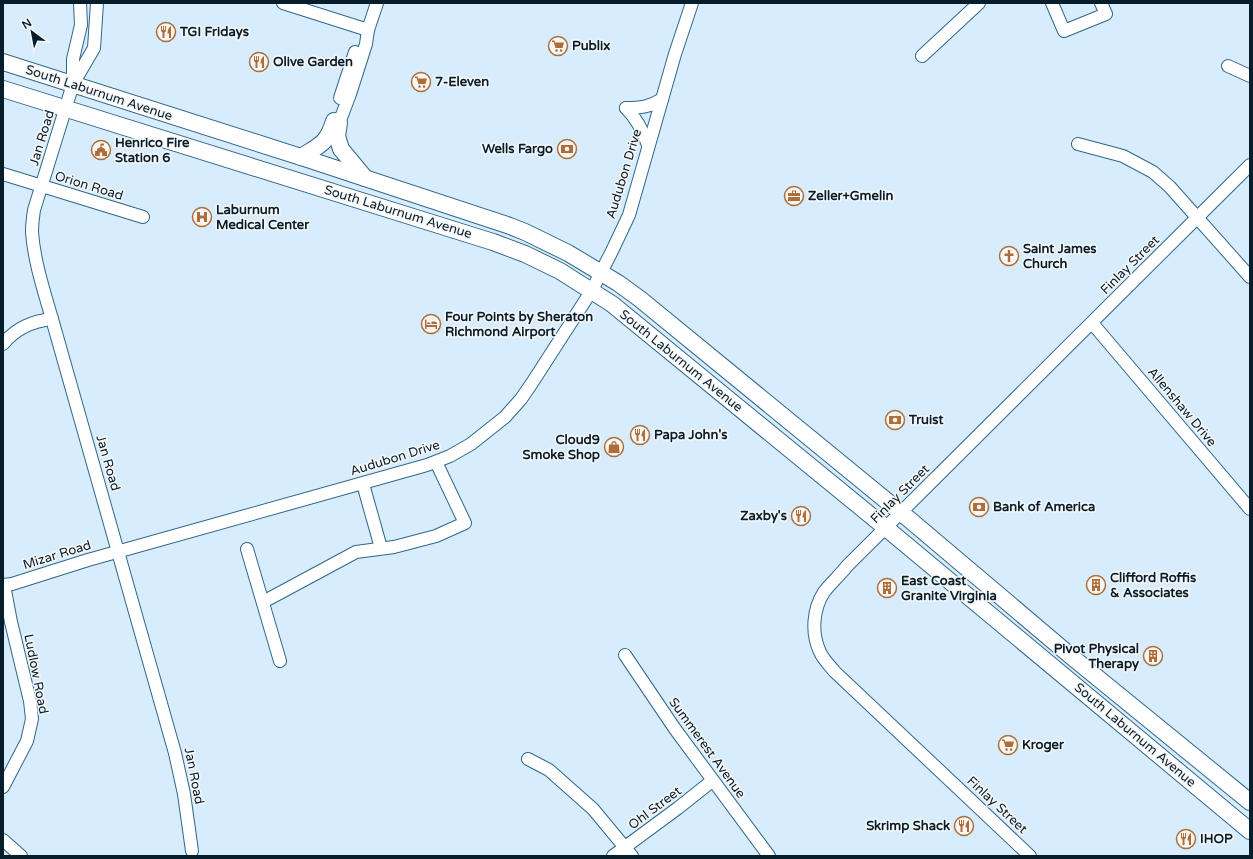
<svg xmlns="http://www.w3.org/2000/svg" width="1253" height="859" font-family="'Varela Round',sans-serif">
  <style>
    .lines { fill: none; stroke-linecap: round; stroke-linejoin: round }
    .minor-casing { stroke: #316789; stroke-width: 14 }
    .major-casing { stroke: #316789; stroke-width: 18 }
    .minor { stroke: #fff; stroke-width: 12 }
    .major { stroke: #fff; stroke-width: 16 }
    .labels { text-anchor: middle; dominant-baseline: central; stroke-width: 3; stroke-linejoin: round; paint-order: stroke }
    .poi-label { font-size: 13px; font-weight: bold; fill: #061d2b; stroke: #f7f7f7; text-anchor: start }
    .street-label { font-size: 13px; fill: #061d2b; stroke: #f7f7f7 }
  </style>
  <rect width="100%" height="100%" fill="#d7edfd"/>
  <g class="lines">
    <g class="minor-casing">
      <g id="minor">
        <path d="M97,3l-3,45 -21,36 -39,126c-1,7 -2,14 -2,22 2,29 12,59 20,87l123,434 9,41 8,57"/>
        <polyline points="283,3 368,30"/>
        <polyline points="1052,3 1064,31 1106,14 1101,3"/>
        <polyline points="922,56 979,3"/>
        <polyline points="1228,66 1250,76"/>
        <polyline points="73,84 73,59 81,25 80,3"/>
        <polyline points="340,98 355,52"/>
        <path d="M626,108c11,11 17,23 22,37"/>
        <path d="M626,108c14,0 24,-1 36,-9"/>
        <polyline points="339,123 350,94 366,44 368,30 377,3"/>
        <polyline points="1078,144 1123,156 1153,172 1170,187 1250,277"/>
        <polyline points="3,174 143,217"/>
        <polyline points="1092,323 1250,509"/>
        <path d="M3,344c12,-15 30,-23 49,-25"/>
        <polyline points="363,484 381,548"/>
        <polyline points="247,549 280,661"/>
        <polyline points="3,585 12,584 88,560 427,465 450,456 471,444 505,417 521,399 532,383 592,290 612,251 629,215 675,54 692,3"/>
        <polyline points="263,602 356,552 394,547 436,536 465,523 436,462"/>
        <polyline points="625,655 675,729 769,856"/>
        <polyline points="528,759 549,770 593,809 632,856"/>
        <polyline points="3,787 27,741 32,719 30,701 11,622 4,585"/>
        <polyline points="3,840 21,856"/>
        <polyline points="613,856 678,808 712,781"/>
        <path d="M1030,856l-195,-184c-6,-7 -12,-13 -15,-20 -9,-19 -7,-43 4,-60 7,-9 16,-17 23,-26l403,-401"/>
      </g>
    </g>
    <g class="major-casing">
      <g id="major">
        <polyline points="3,62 301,157 510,226 525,232 568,253 618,283 640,299 910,520 1072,657 1250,802"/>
        <polyline points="3,89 493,242 525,254 560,271 612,304 886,528 1250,831"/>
        <polyline points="339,123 337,136 341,149 365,178"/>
        <path d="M301,157c19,-12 26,-13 33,-36"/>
      </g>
    </g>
    <use href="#minor" class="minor"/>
    <use href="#major" class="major"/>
  </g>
  <defs>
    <g id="restaurant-ring" transform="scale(1)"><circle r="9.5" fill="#f7f7f7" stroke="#af6e38" stroke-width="1.5"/><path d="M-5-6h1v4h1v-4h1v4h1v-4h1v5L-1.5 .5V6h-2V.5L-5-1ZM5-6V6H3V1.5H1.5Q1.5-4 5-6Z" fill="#af6e38"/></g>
    <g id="supermarket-ring" transform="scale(1)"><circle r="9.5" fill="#f7f7f7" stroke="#af6e38" stroke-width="1.5"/><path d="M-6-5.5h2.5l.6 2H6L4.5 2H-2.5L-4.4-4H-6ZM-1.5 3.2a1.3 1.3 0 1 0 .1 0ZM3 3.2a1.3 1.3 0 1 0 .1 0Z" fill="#af6e38"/></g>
    <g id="bank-ring" transform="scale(1)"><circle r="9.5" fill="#f7f7f7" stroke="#af6e38" stroke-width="1.5"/><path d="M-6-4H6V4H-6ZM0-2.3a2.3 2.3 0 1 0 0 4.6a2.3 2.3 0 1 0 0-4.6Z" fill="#af6e38"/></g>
    <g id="civic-ring" transform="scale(1)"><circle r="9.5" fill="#f7f7f7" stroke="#af6e38" stroke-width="1.5"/><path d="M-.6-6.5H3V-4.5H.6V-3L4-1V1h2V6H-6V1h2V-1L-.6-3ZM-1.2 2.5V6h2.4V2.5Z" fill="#af6e38"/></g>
    <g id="office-ring" transform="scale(1)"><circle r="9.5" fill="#f7f7f7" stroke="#af6e38" stroke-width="1.5"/><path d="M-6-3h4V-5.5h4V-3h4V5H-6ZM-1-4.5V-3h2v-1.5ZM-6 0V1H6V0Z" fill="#af6e38"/></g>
    <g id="hospital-ring" transform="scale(1)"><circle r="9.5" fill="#f7f7f7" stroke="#af6e38" stroke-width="1.5"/><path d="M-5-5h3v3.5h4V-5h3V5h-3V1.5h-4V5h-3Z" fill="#af6e38"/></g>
    <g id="church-ring" transform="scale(1)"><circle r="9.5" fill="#f7f7f7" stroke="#af6e38" stroke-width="1.5"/><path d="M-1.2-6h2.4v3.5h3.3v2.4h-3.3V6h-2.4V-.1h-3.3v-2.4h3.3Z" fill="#af6e38"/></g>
    <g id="hotel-ring" transform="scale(1)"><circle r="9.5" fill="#f7f7f7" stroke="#af6e38" stroke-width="1.5"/><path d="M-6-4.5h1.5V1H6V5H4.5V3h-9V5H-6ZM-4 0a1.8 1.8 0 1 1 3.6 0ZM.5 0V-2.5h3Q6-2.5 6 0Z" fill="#af6e38"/></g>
    <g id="shop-ring" transform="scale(1)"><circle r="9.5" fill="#f7f7f7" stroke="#af6e38" stroke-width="1.5"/><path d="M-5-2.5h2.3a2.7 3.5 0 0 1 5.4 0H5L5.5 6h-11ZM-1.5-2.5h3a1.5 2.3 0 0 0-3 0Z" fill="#af6e38"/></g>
    <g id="building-ring" transform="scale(1)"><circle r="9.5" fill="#f7f7f7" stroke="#af6e38" stroke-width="1.5"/><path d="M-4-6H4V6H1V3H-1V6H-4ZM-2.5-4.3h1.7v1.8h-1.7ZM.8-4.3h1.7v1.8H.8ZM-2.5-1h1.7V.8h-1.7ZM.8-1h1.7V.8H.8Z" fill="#af6e38"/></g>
  </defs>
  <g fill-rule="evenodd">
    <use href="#restaurant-ring" x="166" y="32"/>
    <use href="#supermarket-ring" x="558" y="46"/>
    <use href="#restaurant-ring" x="259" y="62"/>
    <use href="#supermarket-ring" x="421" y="82"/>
    <use href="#bank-ring" x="567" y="149"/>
    <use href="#civic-ring" x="101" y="150"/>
    <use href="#office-ring" x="794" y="196"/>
    <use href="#hospital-ring" x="202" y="217"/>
    <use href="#church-ring" x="1009" y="256"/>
    <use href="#hotel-ring" x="431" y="324"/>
    <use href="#bank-ring" x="895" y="420"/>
    <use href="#restaurant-ring" x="640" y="435"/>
    <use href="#shop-ring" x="614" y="447"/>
    <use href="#bank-ring" x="979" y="507"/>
    <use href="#restaurant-ring" x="801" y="516"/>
    <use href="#building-ring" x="1096" y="585"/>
    <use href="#building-ring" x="887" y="588"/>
    <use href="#building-ring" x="1153" y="656"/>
    <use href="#supermarket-ring" x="1008" y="745"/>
    <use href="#restaurant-ring" x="964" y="826"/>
    <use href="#restaurant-ring" x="1186" y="839"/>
  </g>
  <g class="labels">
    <g class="poi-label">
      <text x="180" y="32">TGI Fridays</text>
      <text x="572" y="46">Publix</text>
      <text x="273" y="62">Olive Garden</text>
      <text x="435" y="82">7-Eleven</text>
      <text x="115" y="143">Henrico Fire<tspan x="115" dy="15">Station 6</tspan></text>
      <text x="553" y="149" text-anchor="end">Wells Fargo</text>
      <text x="808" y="196">Zeller+Gmelin</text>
      <text x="216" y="210">Laburnum<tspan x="216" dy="15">Medical Center</tspan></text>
      <text x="1023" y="249">Saint James<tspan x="1023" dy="15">Church</tspan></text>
      <text x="445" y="317">Four Points by Sheraton<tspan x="445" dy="15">Richmond Airport</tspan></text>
      <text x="909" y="420">Truist</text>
      <text x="654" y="435">Papa John's</text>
      <text x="600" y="440" text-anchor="end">Cloud9<tspan x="600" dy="15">Smoke Shop</tspan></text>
      <text x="993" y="507">Bank of America</text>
      <text x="787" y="516" text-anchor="end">Zaxby's</text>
      <text x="1110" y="578">Clifford Roffis<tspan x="1110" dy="15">&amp; Associates</tspan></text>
      <text x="901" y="581">East Coast<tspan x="901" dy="15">Granite Virginia</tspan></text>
      <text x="1139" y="649" text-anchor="end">Pivot Physical<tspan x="1139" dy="15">Therapy</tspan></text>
      <text x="1022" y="745">Kroger</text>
      <text x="950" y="826" text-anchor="end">Skrimp Shack</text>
      <text x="1200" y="839">IHOP</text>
    </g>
    <g class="street-label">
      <text transform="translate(99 93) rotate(18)">South Laburnum Avenue</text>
      <text transform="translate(42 138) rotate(-73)">Jan Road</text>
      <text transform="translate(624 174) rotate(-73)">Audubon Drive</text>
      <text transform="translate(89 186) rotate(17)">Orion Road</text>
      <text transform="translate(398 212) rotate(17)">South Laburnum Avenue</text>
      <text transform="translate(1130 265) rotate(-45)">Finlay Street</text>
      <text transform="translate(681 361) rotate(39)">South Laburnum Avenue</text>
      <text transform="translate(1182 407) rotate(50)">Allenshaw Drive</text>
      <text transform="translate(395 458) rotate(-17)">Audubon Drive</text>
      <text transform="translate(108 463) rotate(74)">Jan Road</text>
      <text transform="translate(900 494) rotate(-45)">Finlay Street</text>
      <text transform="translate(57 555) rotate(-17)">Mizar Road</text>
      <text transform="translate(36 674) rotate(79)">Ludlow Road</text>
      <text transform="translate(1135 735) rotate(40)">South Laburnum Avenue</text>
      <text transform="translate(707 748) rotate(54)">Summerest Avenue</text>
      <text transform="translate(194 776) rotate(79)">Jan Road</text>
      <text transform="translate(997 805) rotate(43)">Finlay Street</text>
      <text transform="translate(655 808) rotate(-37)">Ohl Street</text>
    </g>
  </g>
  <rect width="1253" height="859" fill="none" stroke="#061d2b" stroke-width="8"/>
  <g transform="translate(32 32) rotate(328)" stroke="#f7f7f7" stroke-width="3" paint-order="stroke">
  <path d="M0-3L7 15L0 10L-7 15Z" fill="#061d2b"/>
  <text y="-6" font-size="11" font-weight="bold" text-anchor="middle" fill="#061d2b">N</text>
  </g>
</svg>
